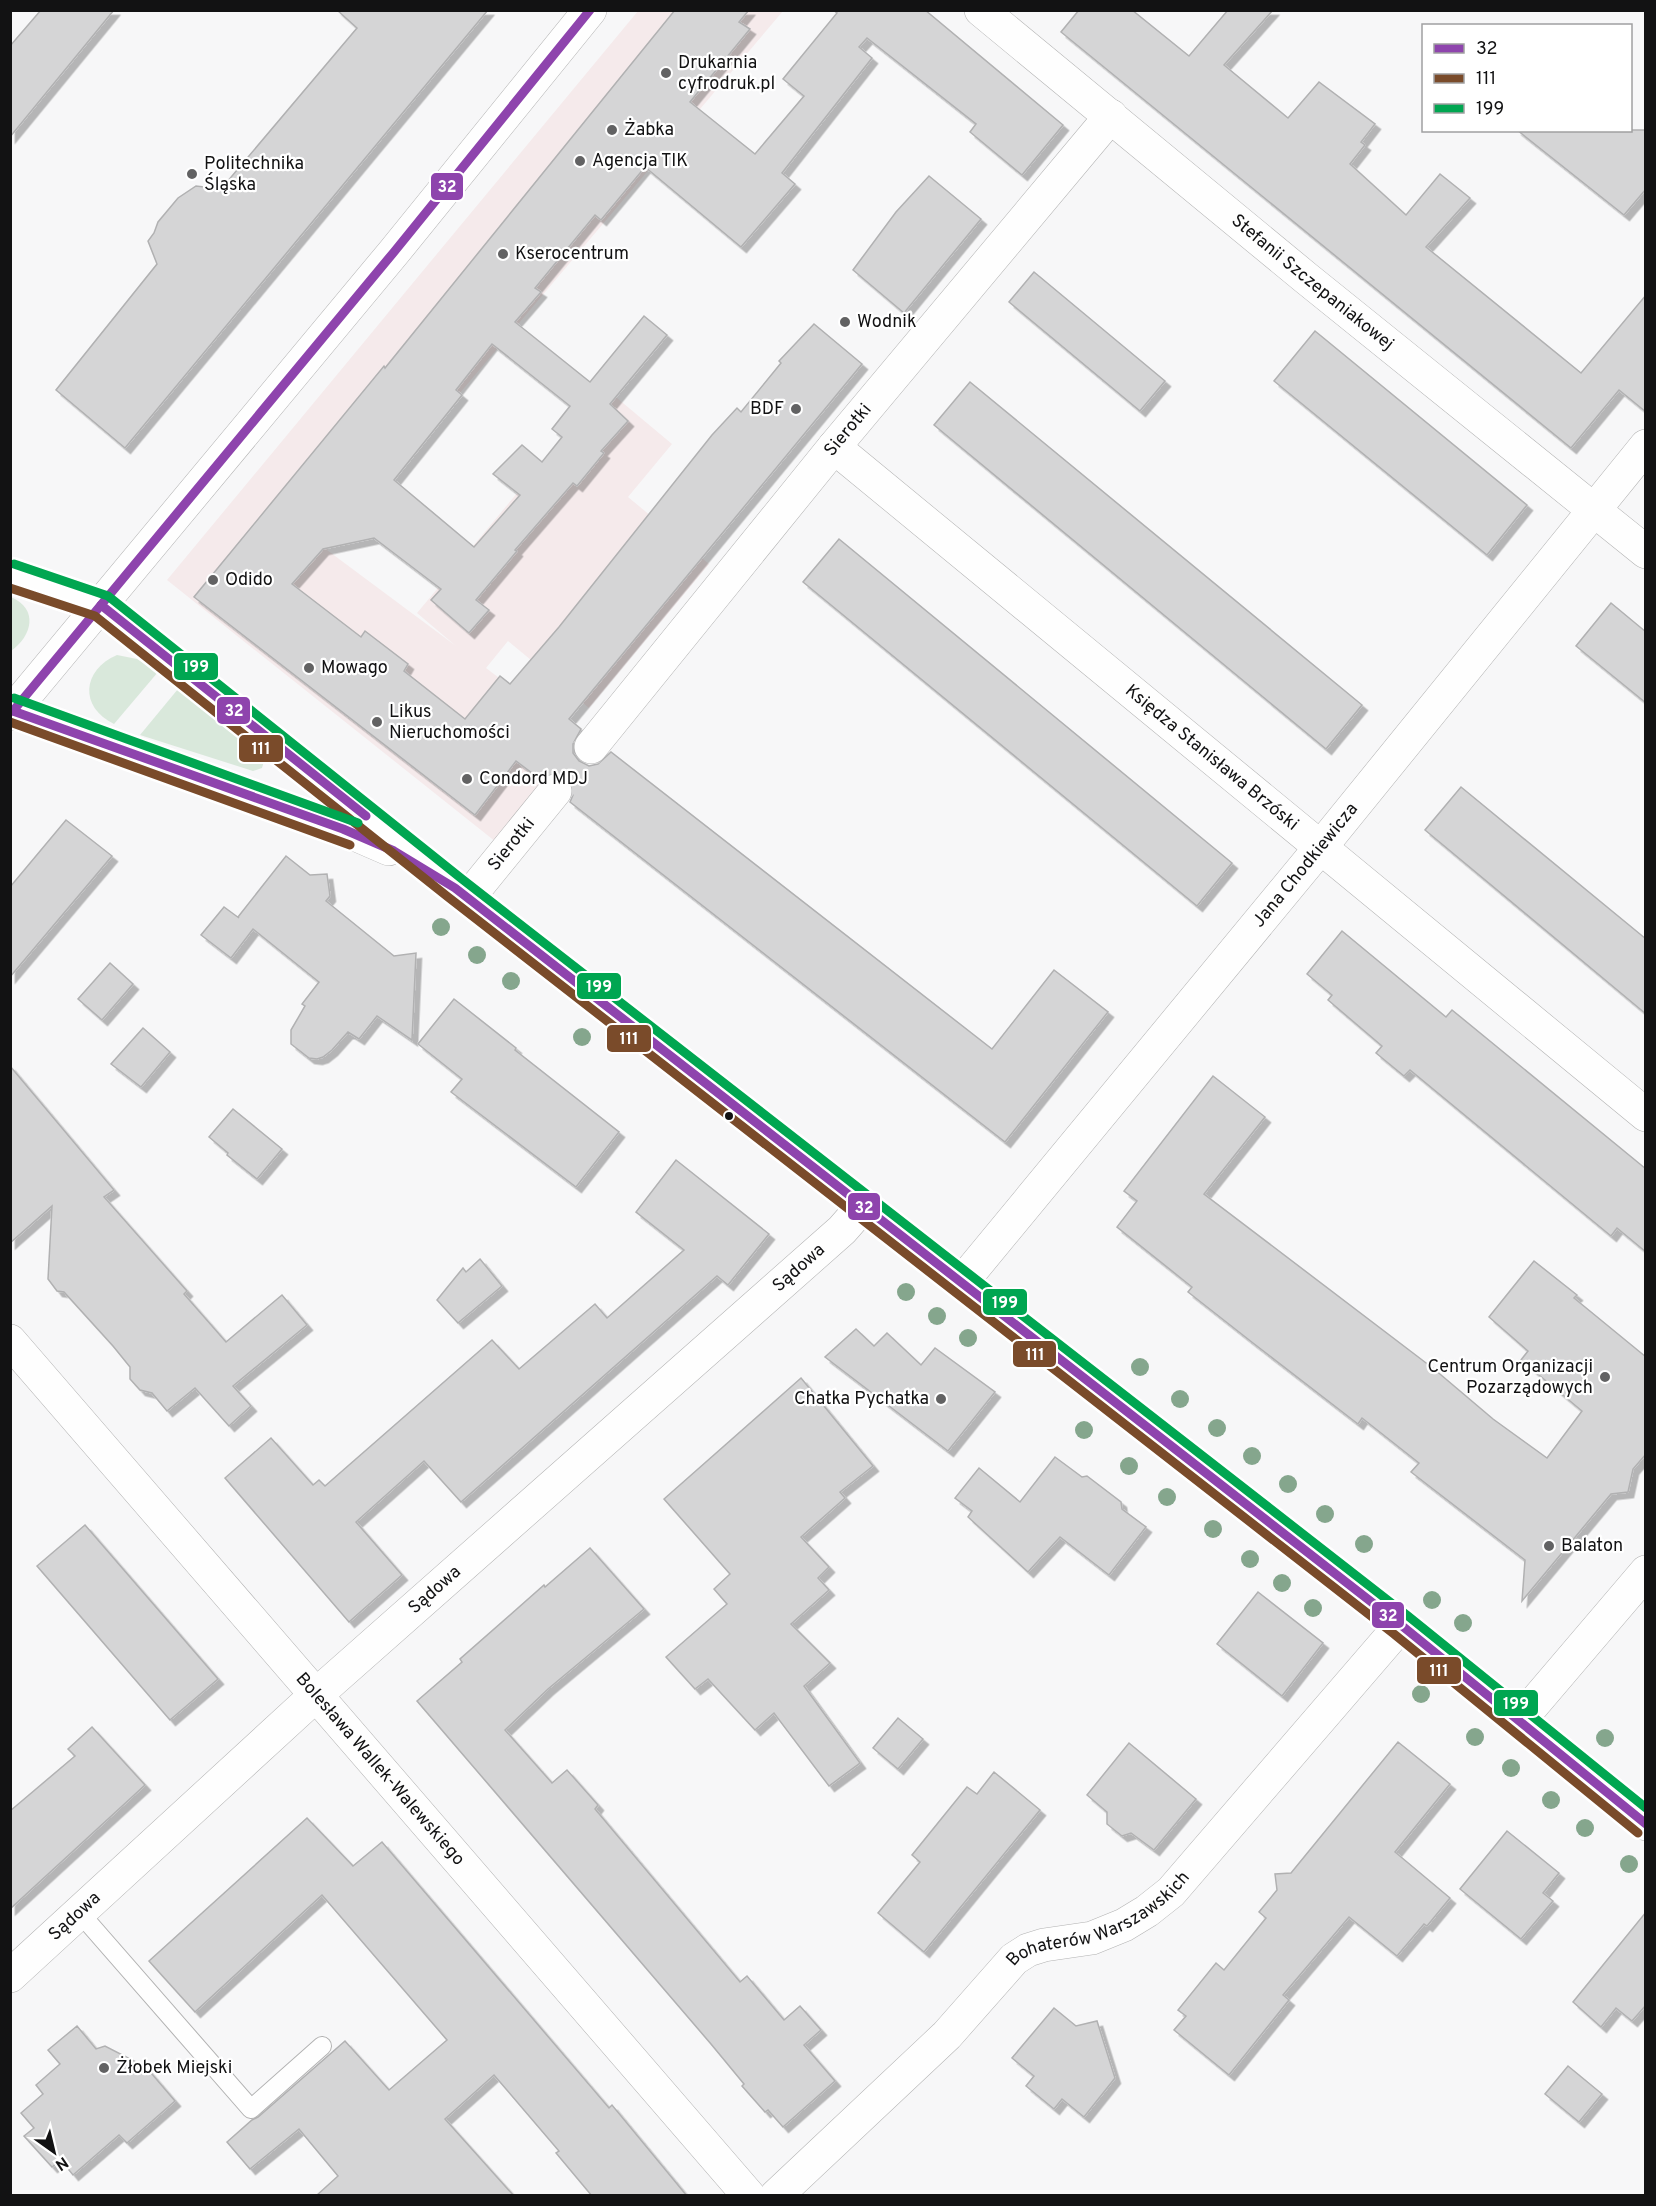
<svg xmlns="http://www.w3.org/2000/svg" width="1656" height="2206" font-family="Overpass,sans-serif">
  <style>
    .commercial { fill: #f5eaeb }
    .green { fill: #d9e8db }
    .building { fill: #d5d5d6; stroke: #b1b1b2; stroke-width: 1.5; fill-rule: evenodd; filter: url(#shadow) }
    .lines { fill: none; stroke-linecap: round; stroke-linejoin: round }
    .minor-tunnel { stroke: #d5d5d6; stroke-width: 33; stroke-dasharray: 33 16; stroke-linecap: butt }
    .service-casing { stroke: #b2b2b2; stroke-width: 20 }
    .minor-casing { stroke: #b2b2b2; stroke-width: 34 }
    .tertiary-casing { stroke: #b2b2b2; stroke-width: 34 }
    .secondary-casing { stroke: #b2b2b2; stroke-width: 34 }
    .service { stroke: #fefefe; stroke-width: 18 }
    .minor { stroke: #fefefe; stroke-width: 33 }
    .tertiary { stroke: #fefefe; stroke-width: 33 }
    .secondary { stroke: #fefefe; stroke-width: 33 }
    .bus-1-casing { stroke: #fff; stroke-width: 14 }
    .bus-2-casing { stroke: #fff; stroke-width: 14 }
    .bus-3-casing { stroke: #fff; stroke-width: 14 }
    .bus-1 { stroke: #8e44ad; stroke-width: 9 }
    .bus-2 { stroke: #7a4b2a; stroke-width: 9 }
    .bus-3 { stroke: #00a651; stroke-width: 9 }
    .tree { fill: #85a68d }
    .poi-dot { fill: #626263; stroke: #fff; stroke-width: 2 }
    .bus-dot { fill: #121213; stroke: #fff; stroke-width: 2 }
    .labels { text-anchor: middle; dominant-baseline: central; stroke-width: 4.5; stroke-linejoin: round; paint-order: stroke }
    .poi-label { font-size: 18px; fill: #121213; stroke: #fff; text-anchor: start }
    .street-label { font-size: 18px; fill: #121213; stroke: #fff }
    .line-badge { stroke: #fff; stroke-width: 2 }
    .badge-label { font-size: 16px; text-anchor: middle; font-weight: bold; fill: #fff }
  </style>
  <defs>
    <filter id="shadow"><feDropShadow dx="5.5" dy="5.5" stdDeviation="0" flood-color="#0004"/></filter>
  </defs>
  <rect width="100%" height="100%" fill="#f7f7f8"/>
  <polygon class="commercial" points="638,11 783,11 327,550 456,646 417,613 605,388 672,444 628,497 709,564 589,708 508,641 486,668 575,736 496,842 167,580"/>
  <g class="green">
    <path d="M11,597c28,12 21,39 0,54z"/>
    <path d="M117,655l20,4 21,13 -44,52c-35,-17 -32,-54 3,-69z"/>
    <polygon points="178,689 260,753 264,761 262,768 253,771 140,735"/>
  </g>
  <g class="building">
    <polygon points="41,10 114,10 10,137 10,46"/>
    <polygon points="337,10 488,10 125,448 56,390 157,264 148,241 154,233 158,222 178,198 196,186 221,189 357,28"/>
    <path d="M675,10h74l-10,12 11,7 -60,73 65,52 49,-58 -21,-17 54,-66 -4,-3h92l138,115 -41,50 -52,-43 6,-8 -109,-86 -8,9 13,11 -90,115 13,11 -54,63 -96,-80 -44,53 -6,-5 -60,73 6,4 -26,30 75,60 54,-66 23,19 -57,69 18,17 -27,30 3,2 -27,33 -4,-3 -58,67 2,1 -41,49 13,10 -20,23 -38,-33 10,-11 -67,-51 -51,11 -31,35 69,53 4,-6 43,33 -4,7 61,48 35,-43 10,8 49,-57 153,-192 25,-27 4,4 40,-49 -2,-2 35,-37 48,40 -293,355 12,10 -8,15v9l6,8 10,5 9,-2 13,-12 381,297 62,-79 54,42 -103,130 -435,-340 3,-7v-10l-7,-9 -7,-3h-10l-9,6 -24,-18 -41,54 -281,-218 190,-231 1,2zM492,344l78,62 -18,23 10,8 -20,25 -20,-17 -29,29 27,21 -46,52 -80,-67 68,-85 -6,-5z"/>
    <polygon points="1079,10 1132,10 1189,56 1228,10 1273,10 1224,65 1288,118 1319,82 1375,124 1361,142 1365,145 1350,164 1406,215 1440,174 1470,198 1426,247 1581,373 1646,295 1646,412 1619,390 1571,448 1061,32"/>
    <polygon points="1517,130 1646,130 1646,189 1624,215"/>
    <polygon points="929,176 981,219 904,313 853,270 896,212"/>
    <polygon points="1034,272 1165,381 1140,411 1009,302"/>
    <polygon points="1315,331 1527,505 1487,555 1274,381"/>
    <polygon points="970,382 1362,705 1326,749 934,425"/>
    <polygon points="839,539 1232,863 1197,906 803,582"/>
    <polygon points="1611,603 1646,632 1646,703 1576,646"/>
    <polygon points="1461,787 1646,939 1646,1014 1425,830"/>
    <polygon points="66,820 112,856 10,977 10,887"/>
    <polygon points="286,856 310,875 327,874 330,896 326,901 394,956 416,953 412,1040 377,1016 359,1039 348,1032 332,1050 323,1057 317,1059 309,1058 291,1044 291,1030 305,1006 302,1004 319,982 253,929 231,958 201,935 224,907 239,918 238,917"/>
    <polygon points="1342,931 1446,1017 1452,1010 1646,1169 1646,1252 1617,1228 1611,1236 1410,1070 1404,1076 1376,1053 1382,1046 1328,1000 1332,995 1307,974"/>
    <polygon points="110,963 133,984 102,1020 78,999"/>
    <polygon points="454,999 516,1048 515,1050 619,1132 576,1187 451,1092 462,1079 418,1044"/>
    <polygon points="143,1028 170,1052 141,1087 111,1064"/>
    <polygon points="10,1066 114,1190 104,1197 187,1291 184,1294 226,1342 282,1295 307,1325 233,1386 251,1406 229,1426 195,1388 167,1411 152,1393 140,1390 130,1379 130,1367 113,1346 64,1292 57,1291 48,1279 52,1206 10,1243"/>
    <polygon points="1213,1076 1265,1117 1204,1194 1434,1369 1493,1419 1547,1458 1582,1411 1521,1360 1528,1351 1489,1317 1534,1261 1577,1295 1574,1298 1646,1357 1646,1454 1633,1469 1628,1492 1611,1494 1522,1601 1525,1560 1411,1472 1419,1463 1362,1418 1358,1424 1253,1343 1188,1292 1192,1287 1117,1227 1137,1201 1124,1191"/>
    <polygon points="233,1109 282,1149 257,1179 227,1155 228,1153 209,1137"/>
    <polygon points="676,1160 769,1234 728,1285 717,1276 461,1502 424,1461 356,1522 402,1575 349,1622 225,1478 271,1438 313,1485 319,1480 325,1486 492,1340 519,1369 595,1304 607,1318 684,1250 636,1212"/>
    <polygon points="480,1259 502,1286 458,1323 437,1300 463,1268 466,1272"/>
    <polygon points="856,1329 874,1346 887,1333 921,1365 935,1348 995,1392 948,1451 825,1357"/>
    <polygon points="801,1378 873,1466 840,1492 845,1498 801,1537 829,1567 818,1578 829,1590 791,1624 830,1663 804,1686 860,1763 829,1786 774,1713 755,1730 708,1679 695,1689 666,1657 727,1604 714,1589 730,1574 664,1499"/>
    <polygon points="1055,1457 1082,1477 1087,1476 1121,1502 1122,1509 1146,1527 1109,1575 1060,1537 1028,1572 968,1517 972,1511 955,1498 979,1468 1020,1502"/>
    <polygon points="85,1525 218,1679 170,1720 37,1566"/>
    <polygon points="590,1548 644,1609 548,1689 505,1730 552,1783 567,1770 598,1805 595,1809 740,1982 747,1976 784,2020 800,2006 821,2030 804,2045 835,2081 783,2127 768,2110 765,2112 742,2086 744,2084 711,2044 417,1701 462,1662 460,1659 544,1585 545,1587"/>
    <polygon points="1258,1592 1323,1643 1282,1696 1217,1644"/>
    <polygon points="898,1718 923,1739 898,1769 873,1748"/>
    <polygon points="92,1727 145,1785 10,1909 10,1811 75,1756 68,1749"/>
    <polygon points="1398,1742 1450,1784 1395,1852 1450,1898 1427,1926 1424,1924 1397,1956 1349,1917 1283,1995 1289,2000 1229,2075 1174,2030 1186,2016 1178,2010 1216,1963 1224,1970 1266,1918 1259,1912 1277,1890 1275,1874 1291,1873"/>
    <polygon points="1129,1743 1196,1799 1154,1850 1131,1833 1122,1836 1107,1824 1107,1812 1087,1795"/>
    <polygon points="994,1772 1040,1810 924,1952 878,1913 920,1862 912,1855 967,1787 977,1794"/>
    <polygon points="307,1818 353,1866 382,1842 609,2108 612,2105 687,2196 592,2196 556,2153 559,2151 494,2075 445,2119 514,2196 316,2196 338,2176 299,2129 250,2169 227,2142 252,2120 258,2117 345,2041 389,2090 447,2040 322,1895 195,2012 149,1961"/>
    <polygon points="1507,1831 1559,1873 1543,1893 1553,1901 1521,1939 1460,1889"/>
    <polygon points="1646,1912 1646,2005 1632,2021 1616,2008 1601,2027 1573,2002"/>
    <polygon points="1054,2008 1076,2026 1097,2021 1115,2078 1084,2117 1062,2099 1054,2109 1026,2086 1034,2076 1012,2058"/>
    <polygon points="77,2026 96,2049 105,2046 146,2067 175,2101 127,2143 119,2135 73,2175 61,2160 52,2167 24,2136 34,2128 21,2113 43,2094 36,2085 60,2064 48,2050"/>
    <polygon points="1568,2066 1602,2094 1579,2122 1545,2094"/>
  </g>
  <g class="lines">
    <polyline class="minor-tunnel" points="555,791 591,747"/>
    <g class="service-casing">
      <polyline id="service" points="79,1912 251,2109 322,2046"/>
    </g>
    <g class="minor-casing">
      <g id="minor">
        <path id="s1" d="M981,10l325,268 340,274"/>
        <path id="s2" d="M834,447l812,668"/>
        <path id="s3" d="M591,747l243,-300 277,-331"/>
        <path id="s4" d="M468,898l87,-107"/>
        <path id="s5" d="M962,1282l358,-434 326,-402"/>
        <path id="s6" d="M10,1341l739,855"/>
        <polyline points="1519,1721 1646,1572"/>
        <path id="s7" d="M10,1976l306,-281 526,-465 21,-24"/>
        <path id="s8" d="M776,2196l171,-161 67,-76 14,-9 16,-5 48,-7 32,-13 23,-14 24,-19 230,-267"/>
      </g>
    </g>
    <g class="tertiary-casing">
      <polyline id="tertiary" points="10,714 394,252 590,10"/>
    </g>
    <g class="secondary-casing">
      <g id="secondary">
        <polyline points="10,575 101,605 455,888 1401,1625 1646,1824"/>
        <polyline points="10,709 343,829 389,849"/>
      </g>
    </g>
    <use href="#service" class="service"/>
    <use href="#minor" class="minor"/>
    <use href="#tertiary" class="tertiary"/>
    <use href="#secondary" class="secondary"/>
    <g class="bus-1-casing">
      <g id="bus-1">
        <polyline points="101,605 366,816"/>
        <polyline points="13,711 343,829 394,851 455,888 1401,1625 1646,1824"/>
        <polyline points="13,711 394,252 590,10"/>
      </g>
    </g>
    <g class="bus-2-casing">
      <g id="bus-2">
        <polyline points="10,588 95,616 448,897 1394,1634 1638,1833"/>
        <polyline points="10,722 350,845"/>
      </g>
    </g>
    <g class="bus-3-casing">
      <g id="bus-3">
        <polyline points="14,564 108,596 462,879 1408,1616 1646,1808"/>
        <polyline points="14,698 358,823"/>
      </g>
    </g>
    <use href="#bus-1" class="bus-1"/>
    <use href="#bus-2" class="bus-2"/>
    <use href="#bus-3" class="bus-3"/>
  </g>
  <g class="tree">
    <circle cx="441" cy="927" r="9"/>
    <circle cx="477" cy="955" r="9"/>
    <circle cx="511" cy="981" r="9"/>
    <circle cx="582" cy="1037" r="9"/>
    <circle cx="906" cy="1292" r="9"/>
    <circle cx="937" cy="1316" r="9"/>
    <circle cx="968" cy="1338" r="9"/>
    <circle cx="1140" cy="1367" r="9"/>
    <circle cx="1180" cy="1399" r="9"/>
    <circle cx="1217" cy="1428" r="9"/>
    <circle cx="1084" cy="1430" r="9"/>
    <circle cx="1252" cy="1456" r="9"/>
    <circle cx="1129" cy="1466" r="9"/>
    <circle cx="1288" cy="1484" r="9"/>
    <circle cx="1167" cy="1497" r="9"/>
    <circle cx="1325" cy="1514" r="9"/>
    <circle cx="1213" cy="1529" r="9"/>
    <circle cx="1364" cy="1544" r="9"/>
    <circle cx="1250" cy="1559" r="9"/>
    <circle cx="1282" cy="1583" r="9"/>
    <circle cx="1432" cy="1600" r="9"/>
    <circle cx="1313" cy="1608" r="9"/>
    <circle cx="1463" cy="1623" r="9"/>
    <circle cx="1421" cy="1694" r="9"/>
    <circle cx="1475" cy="1737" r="9"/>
    <circle cx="1605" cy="1738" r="9"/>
    <circle cx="1511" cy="1768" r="9"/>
    <circle cx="1551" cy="1800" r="9"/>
    <circle cx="1585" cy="1828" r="9"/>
    <circle cx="1629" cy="1864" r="9"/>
  </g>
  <g class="poi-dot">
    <circle cx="666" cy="73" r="6"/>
    <circle cx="612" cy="130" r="6"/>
    <circle cx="580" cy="161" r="6"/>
    <circle cx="192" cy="174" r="6"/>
    <circle cx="503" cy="254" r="6"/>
    <circle cx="845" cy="322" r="6"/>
    <circle cx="796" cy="409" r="6"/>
    <circle cx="213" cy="580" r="6"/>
    <circle cx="309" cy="668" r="6"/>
    <circle cx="377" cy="722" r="6"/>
    <circle cx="467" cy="779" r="6"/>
    <circle cx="1605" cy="1377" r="6"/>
    <circle cx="941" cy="1399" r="6"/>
    <circle cx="1549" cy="1546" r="6"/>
    <circle cx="104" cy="2068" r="6"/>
  </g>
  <circle class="bus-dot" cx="729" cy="1116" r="5"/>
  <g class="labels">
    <g class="poi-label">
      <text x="678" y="63">Drukarnia<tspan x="678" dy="21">cyfrodruk.pl</tspan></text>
      <text x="624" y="130">Żabka</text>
      <text x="592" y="161">Agencja TIK</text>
      <text x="204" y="164">Politechnika<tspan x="204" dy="21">Śląska</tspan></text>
      <text x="515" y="254">Kserocentrum</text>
      <text x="857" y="322">Wodnik</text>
      <text x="784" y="409" text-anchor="end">BDF</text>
      <text x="225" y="580">Odido</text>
      <text x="321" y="668">Mowago</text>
      <text x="389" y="712">Likus<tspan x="389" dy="21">Nieruchomości</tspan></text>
      <text x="479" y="779">Condord MDJ</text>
      <text x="1593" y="1367" text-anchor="end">Centrum Organizacji<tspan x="1593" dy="21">Pozarządowych</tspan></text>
      <text x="929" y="1399" text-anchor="end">Chatka Pychatka</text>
      <text x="1561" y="1546">Balaton</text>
      <text x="116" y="2068">Żłobek Miejski</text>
    </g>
    <g class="street-label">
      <text stroke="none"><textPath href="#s1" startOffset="429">Stefanii Szczepaniakowej</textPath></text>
      <text stroke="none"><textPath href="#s3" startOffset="408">Sierotki</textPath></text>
      <text stroke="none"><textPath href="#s2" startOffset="489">Księdza Stanisława Brzóski</textPath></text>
      <text stroke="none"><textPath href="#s4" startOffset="69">Sierotki</textPath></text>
      <text stroke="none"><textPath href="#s5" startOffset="540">Jana Chodkiewicza</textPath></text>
      <text stroke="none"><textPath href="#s7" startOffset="1060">Sądowa</textPath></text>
      <text stroke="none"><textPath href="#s7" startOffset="574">Sądowa</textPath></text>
      <text stroke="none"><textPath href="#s6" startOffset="566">Bolesława Wallek-Walewskiego</textPath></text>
      <text stroke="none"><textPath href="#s7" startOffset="88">Sądowa</textPath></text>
      <text stroke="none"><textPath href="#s8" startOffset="432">Bohaterów Warszawskich</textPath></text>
    </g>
  </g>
  <g class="line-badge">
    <rect x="430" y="172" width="34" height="29" rx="6" fill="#8e44ad"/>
    <rect x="173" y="652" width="46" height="29" rx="6" fill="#00a651"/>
    <rect x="216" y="696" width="35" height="29" rx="6" fill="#8e44ad"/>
    <rect x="238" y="734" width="46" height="29" rx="6" fill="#7a4b2a"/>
    <rect x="576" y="972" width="46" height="28" rx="6" fill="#00a651"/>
    <rect x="606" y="1024" width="46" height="29" rx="6" fill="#7a4b2a"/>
    <rect x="847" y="1192" width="34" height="29" rx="6" fill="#8e44ad"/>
    <rect x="982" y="1288" width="46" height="28" rx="6" fill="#00a651"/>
    <rect x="1012" y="1340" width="45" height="28" rx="6" fill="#7a4b2a"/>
    <rect x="1371" y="1601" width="34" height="28" rx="6" fill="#8e44ad"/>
    <rect x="1416" y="1656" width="46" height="29" rx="6" fill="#7a4b2a"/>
    <rect x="1493" y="1689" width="46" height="28" rx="6" fill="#00a651"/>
  </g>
  <g class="badge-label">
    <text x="447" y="192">32</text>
    <text x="196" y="672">199</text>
    <text x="234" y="716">32</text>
    <text x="261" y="754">111</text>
    <text x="599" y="992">199</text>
    <text x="629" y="1044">111</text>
    <text x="864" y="1213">32</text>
    <text x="1005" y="1308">199</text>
    <text x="1035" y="1360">111</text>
    <text x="1388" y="1621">32</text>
    <text x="1439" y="1676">111</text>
    <text x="1516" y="1709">199</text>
  </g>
  <rect width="1656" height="2206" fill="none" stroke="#121213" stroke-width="24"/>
  <rect x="1422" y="24" width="210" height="108" fill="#ffffff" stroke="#a0a0a1" stroke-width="1.5"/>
  <rect x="1434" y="44" width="30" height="9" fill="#8e44ad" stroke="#a0a0a1" stroke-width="1.5"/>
  <text x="1476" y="54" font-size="18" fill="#121213">32</text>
  <rect x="1434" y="74" width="30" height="9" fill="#7a4b2a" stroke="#a0a0a1" stroke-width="1.5"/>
  <text x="1476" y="84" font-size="18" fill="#121213">111</text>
  <rect x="1434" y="104" width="30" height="9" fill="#00a651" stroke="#a0a0a1" stroke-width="1.5"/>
  <text x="1476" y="114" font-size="18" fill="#121213">199</text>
  <g transform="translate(54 2152) rotate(146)" stroke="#ffffff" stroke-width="4.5" paint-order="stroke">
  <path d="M0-4.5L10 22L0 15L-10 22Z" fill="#121213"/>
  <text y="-9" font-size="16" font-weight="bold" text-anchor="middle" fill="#121213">N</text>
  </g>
</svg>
